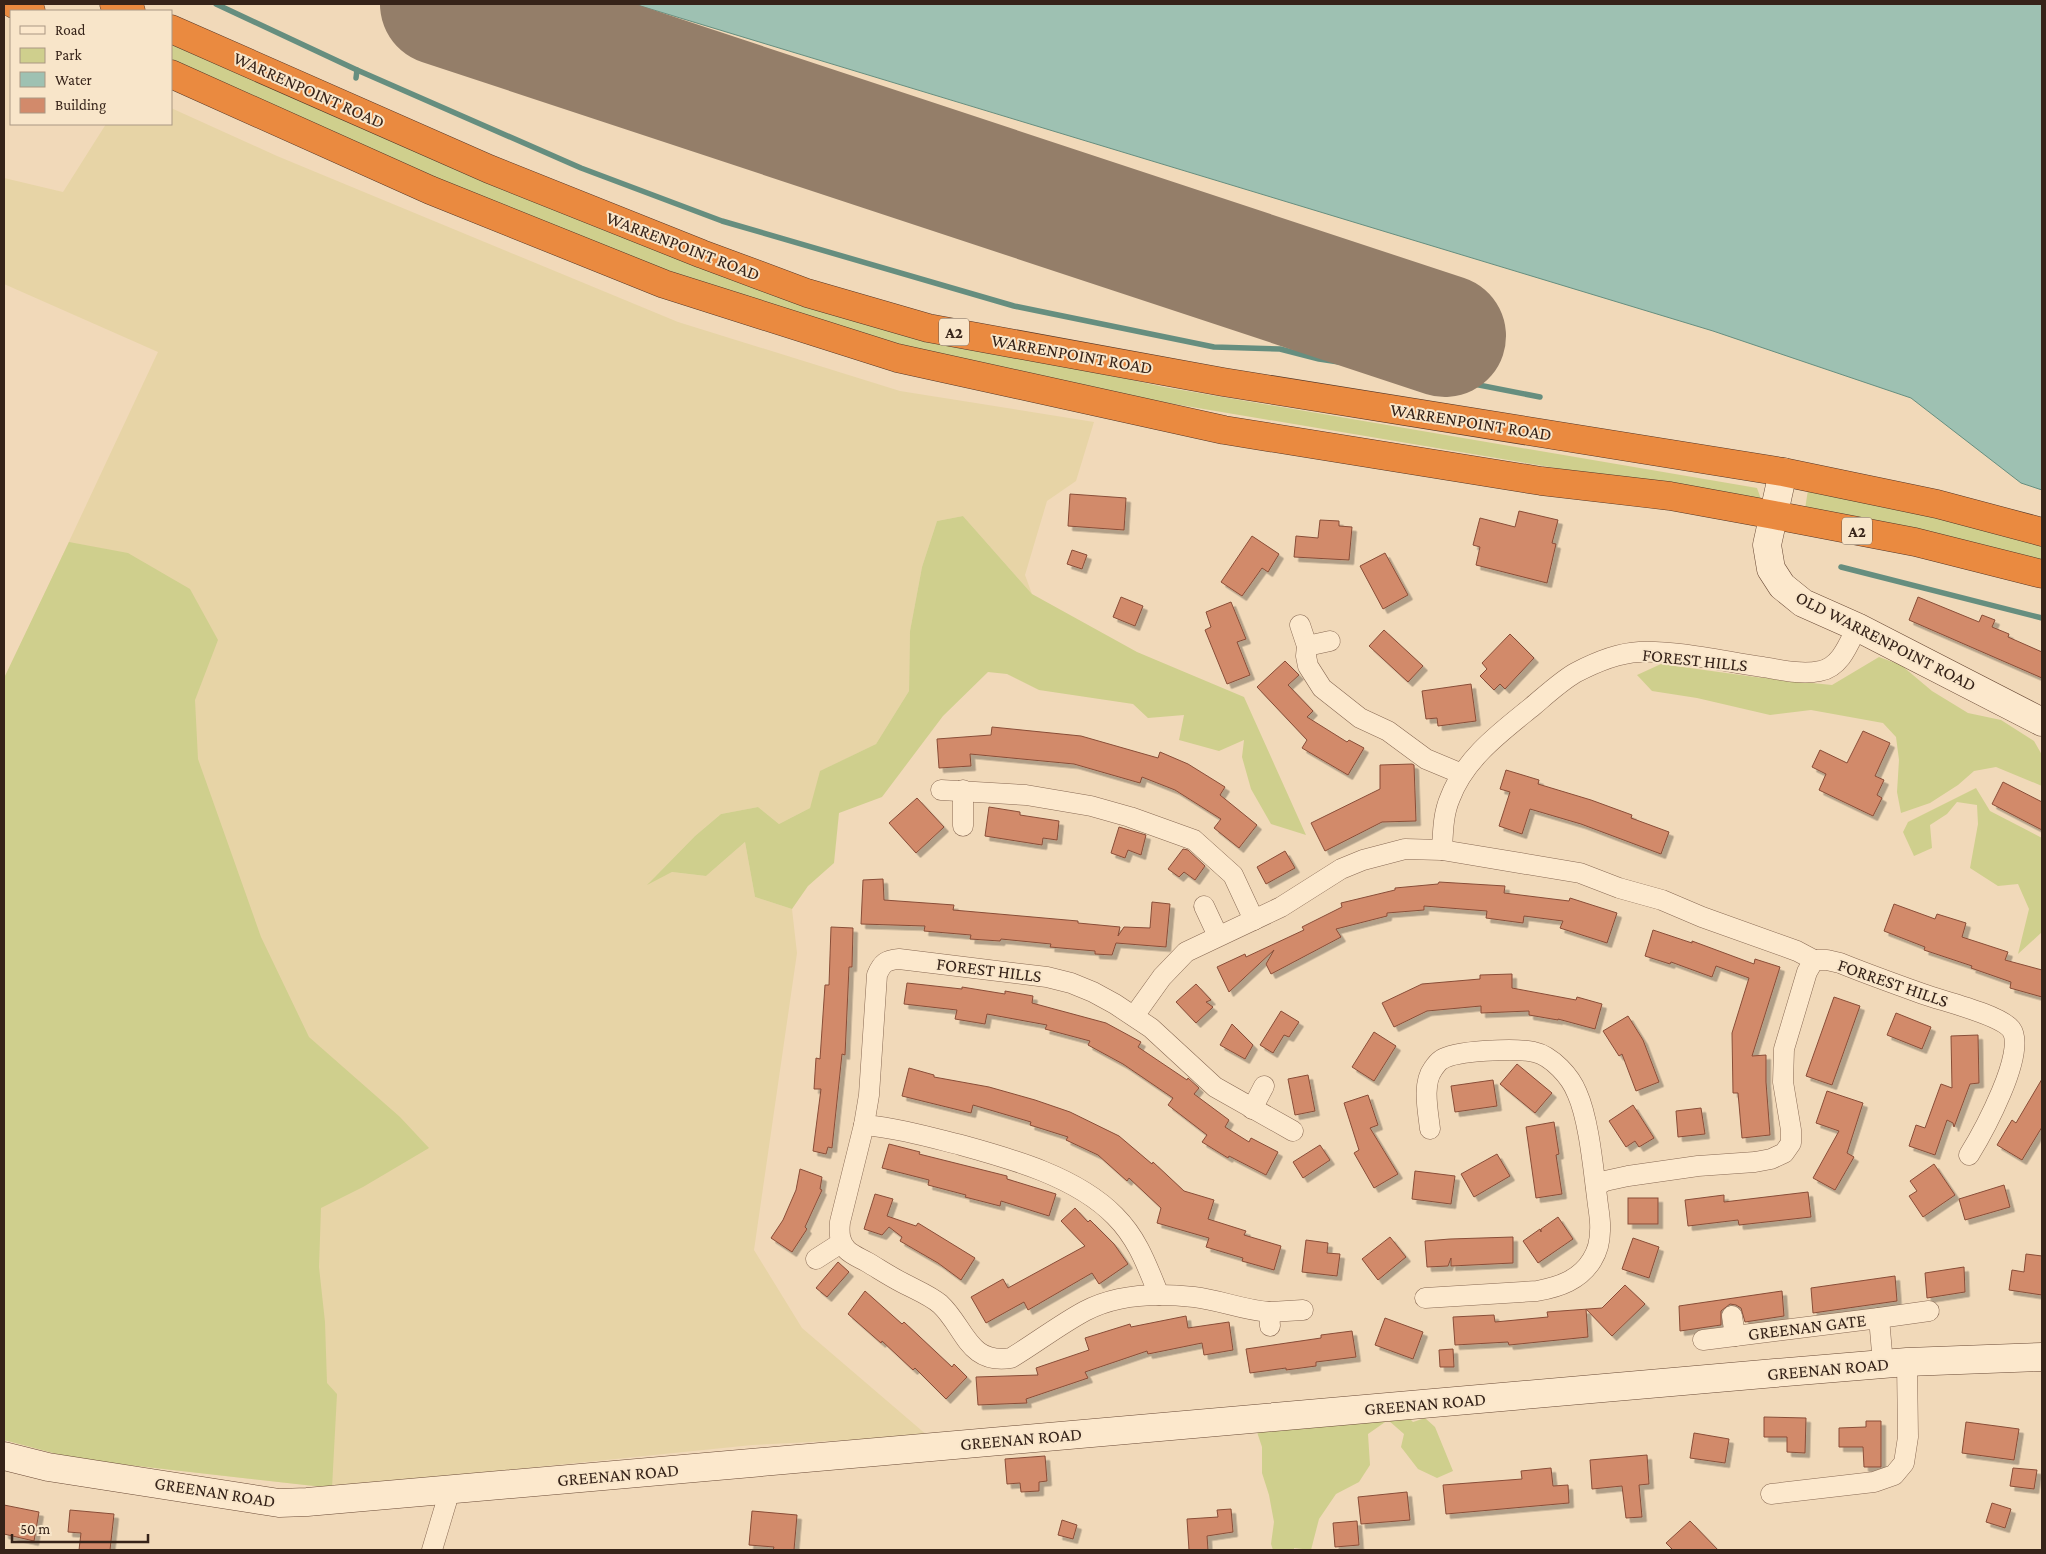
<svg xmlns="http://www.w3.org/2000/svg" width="2046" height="1554" font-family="'Crimson Pro',serif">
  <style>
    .farmland { fill: #e7d4a6 }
    .green { fill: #cfcf8d }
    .water { fill: #9ec1b2; stroke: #668e7f }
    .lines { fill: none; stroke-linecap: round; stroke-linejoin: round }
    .stream { stroke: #668e7f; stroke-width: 5.5 }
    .runway { stroke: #947e69; stroke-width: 122 }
    .building { fill: #d28a6b; stroke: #894d37; filter: url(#shadow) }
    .street-casing { stroke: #886953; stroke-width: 21 }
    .secondary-casing { stroke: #6a4a36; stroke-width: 29 }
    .highway-casing { stroke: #553728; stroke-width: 29 }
    .street { stroke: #fce8cc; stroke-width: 20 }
    .secondary { stroke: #fce8cc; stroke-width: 28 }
    .highway { stroke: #ea8a40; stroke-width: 28 }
    .labels { text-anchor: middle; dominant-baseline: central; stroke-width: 4; stroke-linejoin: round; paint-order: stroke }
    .shield { fill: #f8e5c9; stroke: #705d4e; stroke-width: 1 }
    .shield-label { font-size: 16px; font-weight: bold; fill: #362319 }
    .street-label { font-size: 18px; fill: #362319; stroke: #f8e5c9 }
  </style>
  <defs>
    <filter id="shadow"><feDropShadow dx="4.5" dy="4.5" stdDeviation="0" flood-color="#0004"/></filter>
  </defs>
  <rect width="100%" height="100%" fill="#f1d9b9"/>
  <polygon class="farmland" points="171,108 277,156 678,322 900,391 1094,422 1076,481 1047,501 1025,575 1032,594 963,516 937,521 922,567 910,631 909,691 876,744 831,766 810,808 779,824 758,807 721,814 695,836 649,883 672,872 706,876 745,842 755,897 792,909 797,953 754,1250 802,1328 928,1436 752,1445 332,1488 76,1459 4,1440 4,680 158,352 4,284 4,178 63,192 106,124 171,124"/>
  <g class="green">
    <polygon points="171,43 845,317 1164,387 1757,488 1761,499 1627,480 1043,382 821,326 592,244 291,117 171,62"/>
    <polygon points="1808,490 1983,527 2042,544 2042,565 1805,509"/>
    <polygon points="963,516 1032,594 1137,652 1244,697 1306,835 1271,824 1251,789 1242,757 1244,740 1219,751 1179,740 1184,715 1148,718 1133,704 1039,690 1007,674 988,672 943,716 882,797 839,813 834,863 808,886 792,909 755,897 745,842 706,876 672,872 647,885 695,836 721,814 758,807 779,824 810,808 820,771 876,744 909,691 910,631 922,567 937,521"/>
    <polygon points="69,542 128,553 190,589 218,640 195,700 198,759 261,937 309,1037 400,1117 429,1148 363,1187 321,1208 319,1267 325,1322 327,1383 337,1394 332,1488 76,1459 4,1440 4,678"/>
    <polygon points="1879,657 1901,665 1932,691 1968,713 2001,720 2034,741 2042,755 2042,786 1996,767 1974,771 1958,785 1930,803 1901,813 1897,792 1899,760 1896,737 1883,723 1811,710 1770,715 1697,698 1652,691 1637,675 1661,664 1755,677 1832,685"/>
    <polygon points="1976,788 1990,811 2042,838 2042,932 2018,954 2029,909 2018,884 1998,886 1970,868 1978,824 1977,805 1957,802 1947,814 1930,825 1932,848 1914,856 1903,832 1908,822"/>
    <polygon points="1401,1410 1413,1422 1425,1418 1435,1427 1453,1471 1437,1478 1418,1469 1401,1447 1404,1434 1388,1420 1368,1434 1370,1465 1359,1482 1336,1494 1319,1519 1311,1550 1294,1548 1294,1550 1273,1550 1271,1544 1274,1522 1269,1495 1262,1473 1262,1447 1256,1429"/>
  </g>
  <polygon class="water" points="634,4 2042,4 2042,490 2021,483 1911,398 1713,331"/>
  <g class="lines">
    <g class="stream">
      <polyline points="216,4 357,70 356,78"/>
      <polyline points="357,70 581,168 722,221 1014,306 1214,347 1280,349 1319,359 1438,377 1540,397"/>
      <polyline points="1841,567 2042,618"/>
    </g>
    <polyline class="runway" points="441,4 1445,336"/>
  </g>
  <g class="building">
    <polygon points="1070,494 1126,498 1124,530 1068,526"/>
    <polygon points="1519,511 1558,520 1552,543 1556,544 1547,583 1476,565 1480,547 1473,545 1480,518 1515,527"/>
    <polygon points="1320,520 1339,521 1339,526 1352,527 1349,560 1294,557 1296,536 1318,538"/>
    <polygon points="1252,536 1279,554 1268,572 1262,568 1242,596 1221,582"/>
    <polygon points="1072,550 1087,555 1082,569 1067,564"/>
    <polygon points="1385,553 1408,595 1383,609 1360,566"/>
    <polygon points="1121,597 1143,606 1135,626 1113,617"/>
    <polygon points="1918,597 1979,622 1982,615 1995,620 1992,627 2009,634 2008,637 2042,652 2042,678 1909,620"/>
    <polygon points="1231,602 1246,639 1237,642 1250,675 1227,684 1205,630 1211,627 1206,612"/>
    <polygon points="1384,630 1423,666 1408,682 1369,646"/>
    <polygon points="1510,634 1534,658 1505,689 1500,684 1494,690 1480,676 1487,669 1482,663"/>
    <polygon points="1285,661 1299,675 1288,685 1313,711 1307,717 1347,742 1349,740 1364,748 1348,775 1302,748 1307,740 1257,687"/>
    <polygon points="1471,684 1476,721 1438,726 1437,718 1426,719 1422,691"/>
    <polygon points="992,727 1081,736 1158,758 1160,752 1188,764 1225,787 1220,795 1257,825 1239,848 1214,828 1221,819 1175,790 1142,777 1140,783 1074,764 970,754 971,766 939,768 937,739 991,735"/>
    <polygon points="1863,731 1890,743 1875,776 1884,780 1877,795 1882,798 1873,816 1819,790 1826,774 1812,767 1820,750 1847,763"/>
    <polygon points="1412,764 1414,765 1416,821 1382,822 1325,851 1311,823 1380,789 1380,765"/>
    <polygon points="1506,770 1539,780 1538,784 1591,800 1632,815 1631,818 1669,832 1661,854 1581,824 1530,809 1522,834 1499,826 1510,792 1500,789"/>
    <polygon points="2003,782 2042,802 2042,830 1992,804"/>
    <polygon points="917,798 944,827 916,853 889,823"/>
    <polygon points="989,807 1020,812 1020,815 1059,821 1057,840 1043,838 1042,845 985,836"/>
    <polygon points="1119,827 1146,835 1141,855 1128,850 1125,858 1111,853"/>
    <polygon points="1183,849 1188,850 1205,866 1195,880 1184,872 1179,877 1168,869"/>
    <polygon points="1285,851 1295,868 1266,884 1257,867"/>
    <polygon points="883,879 884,900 954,905 953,910 1078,921 1078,923 1120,927 1118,936 1124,927 1150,928 1152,902 1170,904 1166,947 1116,943 1112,955 1095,954 1095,951 1050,947 1051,944 1001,939 1000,941 970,939 971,935 924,931 925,926 861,924 863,880"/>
    <polygon points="1439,882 1505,886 1504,893 1569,901 1570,898 1617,913 1607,943 1560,928 1563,921 1524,916 1523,923 1486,918 1487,911 1424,906 1424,910 1387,913 1387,916 1336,929 1341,937 1271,974 1266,964 1274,950 1229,992 1217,967 1245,954 1246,957 1304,930 1302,927 1342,907 1341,903 1395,890 1395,888 1438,884"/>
    <polygon points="1894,904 1935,919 1937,914 1966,923 1962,937 2008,952 2005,960 2042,970 2042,997 2010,988 2011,982 1971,968 1972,966 1924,950 1925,947 1884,931"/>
    <polygon points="831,927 853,928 852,967 849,967 845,1055 842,1054 832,1148 828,1147 826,1154 813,1151 821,1089 814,1089 816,1058 820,1059 825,985 829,985"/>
    <polygon points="1653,930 1692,943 1692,941 1754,964 1755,959 1780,967 1752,1056 1766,1055 1766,1082 1770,1135 1742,1138 1738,1093 1733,1093 1732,1033 1749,978 1716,966 1712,977 1671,962 1670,964 1645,956"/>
    <polygon points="1512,974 1512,988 1576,1000 1577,997 1602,1004 1595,1029 1558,1019 1558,1020 1529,1015 1529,1011 1481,1013 1481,1006 1427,1011 1394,1027 1382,1003 1422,984 1480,979 1480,975"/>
    <polygon points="907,983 962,989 962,987 1005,994 1005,991 1033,996 1032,1003 1106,1023 1141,1042 1138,1047 1187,1080 1188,1078 1199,1088 1194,1094 1229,1120 1225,1127 1249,1142 1251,1138 1278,1152 1266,1175 1229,1156 1228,1158 1202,1142 1207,1135 1168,1105 1173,1098 1123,1064 1088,1045 1090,1041 1045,1029 1047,1025 987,1014 985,1024 955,1019 957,1010 904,1004"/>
    <polygon points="1196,984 1211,1000 1206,1002 1213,1007 1196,1023 1176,1002"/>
    <polygon points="1834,997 1860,1006 1832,1085 1806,1076"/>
    <polygon points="1281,1011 1299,1022 1289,1037 1284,1035 1273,1053 1260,1045"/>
    <polygon points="1896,1013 1931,1027 1922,1049 1887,1035"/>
    <polygon points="1628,1016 1643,1040 1659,1082 1636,1091 1622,1054 1619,1056 1603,1031"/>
    <polygon points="1232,1024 1253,1045 1245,1059 1220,1045"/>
    <polygon points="1374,1032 1396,1046 1374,1081 1352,1067"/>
    <polygon points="1978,1035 1979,1083 1970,1084 1954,1127 1953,1123 1947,1120 1935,1155 1909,1146 1916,1125 1925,1128 1941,1084 1952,1088 1951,1036"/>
    <polygon points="1517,1064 1552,1093 1535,1113 1500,1084"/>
    <polygon points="909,1068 934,1075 934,1077 989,1087 1035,1100 1070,1112 1119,1136 1152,1164 1153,1162 1184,1191 1214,1200 1208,1219 1246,1231 1244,1235 1281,1246 1274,1270 1242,1261 1243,1258 1206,1247 1209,1238 1157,1223 1161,1208 1129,1178 1127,1181 1098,1155 1066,1140 1068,1137 1030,1125 1031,1122 973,1105 971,1113 902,1096"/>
    <polygon points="1308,1075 1315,1111 1295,1115 1288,1079"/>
    <polygon points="2042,1079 2042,1127 2022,1160 1997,1145 2012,1120 2016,1123"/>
    <polygon points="1493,1080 1497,1106 1455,1112 1451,1086"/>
    <polygon points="1827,1091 1863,1103 1847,1153 1854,1157 1835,1190 1813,1178 1839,1131 1816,1123"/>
    <polygon points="1368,1095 1378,1125 1370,1128 1398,1174 1374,1188 1354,1153 1359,1150 1344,1103"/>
    <polygon points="1633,1105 1654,1138 1639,1147 1635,1141 1626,1147 1609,1121"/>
    <polygon points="1701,1108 1705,1134 1678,1137 1676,1111"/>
    <polygon points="1554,1122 1559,1154 1556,1155 1562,1194 1536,1198 1526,1127"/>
    <polygon points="889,1144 920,1152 919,1154 1007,1176 1007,1179 1056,1194 1049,1216 1001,1201 1000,1206 965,1197 966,1195 928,1185 929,1180 882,1168"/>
    <polygon points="1320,1145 1330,1160 1303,1178 1293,1162"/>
    <polygon points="1497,1154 1510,1176 1474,1197 1461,1174"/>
    <polygon points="1934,1164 1955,1195 1923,1217 1909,1196 1917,1191 1910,1181"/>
    <polygon points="800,1169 822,1177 820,1189 822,1190 805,1227 807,1229 792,1252 771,1238 783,1220 796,1190"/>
    <polygon points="1415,1171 1455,1176 1451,1204 1412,1199"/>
    <polygon points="2004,1185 2010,1207 1965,1220 1959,1199"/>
    <polygon points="1808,1192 1811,1217 1739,1225 1738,1220 1688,1226 1685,1200 1724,1195 1724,1202"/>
    <polygon points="875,1194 893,1199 887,1216 916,1226 918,1223 975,1258 961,1280 938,1263 900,1241 902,1237 889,1227 882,1235 864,1229"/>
    <rect x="1628" y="1198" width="30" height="26"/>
    <polygon points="1075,1208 1088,1222 1090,1220 1114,1244 1128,1264 1099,1284 1092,1273 1028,1310 1024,1302 986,1323 971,1297 1003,1279 1008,1288 1085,1246 1061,1221"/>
    <polygon points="1558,1217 1573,1239 1538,1263 1523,1241 1540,1229 1541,1232 1541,1229"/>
    <polygon points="1390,1237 1406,1257 1378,1280 1362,1259"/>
    <polygon points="1513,1237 1513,1263 1451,1266 1451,1258 1448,1266 1427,1267 1425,1241 1450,1239"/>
    <polygon points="1633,1238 1659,1247 1649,1278 1622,1269"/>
    <polygon points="1306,1240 1328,1243 1327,1253 1340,1254 1337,1276 1302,1272"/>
    <polygon points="2026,1254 2042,1256 2042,1295 2009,1290 2012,1270 2024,1272"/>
    <polygon points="838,1262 849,1272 827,1297 816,1288"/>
    <polygon points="1964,1267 1965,1292 1927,1298 1925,1273"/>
    <polygon points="1895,1276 1897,1301 1813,1313 1811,1288"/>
    <polygon points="1625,1285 1645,1304 1612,1336 1586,1309 1588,1337 1509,1345 1508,1342 1455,1345 1453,1317 1494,1315 1495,1322 1548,1317 1547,1312 1602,1308"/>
    <polygon points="865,1291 902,1324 904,1322 952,1367 954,1364 967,1377 946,1399 915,1368 913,1370 882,1341 881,1343 848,1314"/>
    <polygon points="1782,1291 1784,1316 1745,1322 1741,1308 1736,1305 1730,1304 1721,1311 1721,1325 1680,1331 1679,1306"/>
    <polygon points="1186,1316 1188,1328 1229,1322 1233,1350 1204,1355 1202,1343 1148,1354 1147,1351 1085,1372 1088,1378 1026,1399 1027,1403 978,1405 976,1377 1038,1375 1036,1368 1089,1350 1085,1338 1130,1324 1131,1327"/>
    <polygon points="1385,1318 1423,1332 1413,1359 1375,1345"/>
    <polygon points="1352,1331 1356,1357 1316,1362 1316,1366 1286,1370 1286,1368 1250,1373 1246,1349 1321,1338 1321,1335"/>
    <polygon points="1453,1349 1454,1367 1440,1367 1439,1350"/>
    <polygon points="1764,1417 1806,1418 1805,1453 1787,1452 1787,1437 1764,1437"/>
    <polygon points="1866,1421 1881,1421 1881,1467 1864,1467 1863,1447 1839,1447 1839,1428 1866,1427"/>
    <polygon points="1966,1422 2019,1429 2014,1460 1962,1453"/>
    <polygon points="1694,1433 1729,1439 1725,1463 1690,1458"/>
    <polygon points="1647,1455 1649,1484 1639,1485 1642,1517 1626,1518 1622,1486 1592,1489 1590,1460"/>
    <polygon points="1045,1456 1047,1481 1039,1482 1039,1491 1021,1492 1020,1483 1007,1484 1005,1459"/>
    <polygon points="1551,1468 1553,1486 1568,1485 1569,1503 1446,1514 1443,1485 1522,1479 1521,1471"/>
    <polygon points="2013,1468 2037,1470 2034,1489 2010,1486"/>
    <polygon points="1407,1492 1410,1520 1361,1524 1358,1497"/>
    <polygon points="1992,1503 2011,1509 2005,1528 1986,1522"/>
    <polygon points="4,1505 39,1512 34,1541 4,1534"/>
    <polygon points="1231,1509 1233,1532 1207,1536 1208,1550 1189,1550 1187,1519 1218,1517 1217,1510"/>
    <polygon points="70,1510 114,1514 110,1550 79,1550 81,1533 68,1532"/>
    <polygon points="752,1511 797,1515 794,1550 773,1550 774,1547 749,1545"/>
    <polygon points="1062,1520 1077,1525 1073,1539 1058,1535"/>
    <polygon points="1357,1521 1359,1545 1335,1547 1333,1523"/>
    <polygon points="1690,1521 1718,1550 1673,1550 1666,1543"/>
  </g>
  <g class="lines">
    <g class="street-casing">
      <g id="street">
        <polyline points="1300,625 1307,646 1306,656 1308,666 1322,688 1360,718 1388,731 1426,759 1462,774"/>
        <polyline points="1307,646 1330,641"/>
        <polyline points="941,790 1026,795 1091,806 1130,817 1194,840 1233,875 1254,920"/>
        <polyline points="963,826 963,790"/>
        <path d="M1442,850c1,-18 1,-36 8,-52 15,-40 51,-66 83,-92 13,-11 27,-24 42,-33 19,-10 42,-20 64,-21 37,-2 87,10 124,15 18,3 39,8 57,4 21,-4 29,-28 37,-44"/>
        <polyline points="1204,906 1218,936"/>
        <polyline points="1134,1016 1162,977 1186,952 1281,907 1341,869 1363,860 1405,849 1442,850 1580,873 1619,888 1662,900 1702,917 1797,951 1814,960"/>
        <polyline points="1252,1109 1264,1086"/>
        <path d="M864,1125l-24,97c-1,10 -1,20 7,28 5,5 13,8 20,12 12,7 24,15 36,21 13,7 26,12 37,21 25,23 28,61 71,54 25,-15 48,-33 74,-47 32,-17 74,-18 109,-14 26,3 49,13 75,15l1,14"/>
        <path d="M1596,1186l9,-5 23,-5 70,-10 57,-4 16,-3 13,-6 7,-10v-13l-8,-48 1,-33 23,-77 7,-12h13l13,3c27,11 55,21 83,31 19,7 76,20 88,35 17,22 -29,105 -42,126"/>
        <polyline points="816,1259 841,1243"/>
        <path d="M1159,1295c-12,-29 -21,-56 -44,-79 -38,-39 -103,-57 -154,-71 -32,-8 -63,-17 -97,-20l5,-30 8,-120c5,-12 9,-15 22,-16l148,18 24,6 22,9 22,12 36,24 64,59 78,44"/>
        <path d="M1425,1298l112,-7c22,-4 43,-11 55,-31 5,-8 8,-19 8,-29 1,-11 -2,-23 -3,-34 -4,-30 -8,-77 -20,-104 -4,-10 -10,-18 -17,-25 -7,-7 -16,-14 -26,-16 -17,-4 -79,-2 -93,8 -3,2 -6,6 -8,9 -11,15 -5,42 -3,60"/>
        <polyline points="1269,1312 1303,1310"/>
        <polyline points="1732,1316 1735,1336"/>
        <polyline points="1879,1318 1929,1311"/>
        <polyline points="1703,1340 1879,1318 1883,1364"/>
        <polyline points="1771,1494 1874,1482 1894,1475 1904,1463 1908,1437 1907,1362"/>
        <polyline points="432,1550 450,1490"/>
      </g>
    </g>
    <g class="secondary-casing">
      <g id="secondary">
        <polyline points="1783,472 1767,545 1771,569 1782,586 1803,603 1857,627 2042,722"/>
        <polyline points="4,1456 48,1467 279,1503 307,1502 1775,1373 1907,1362 2042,1357"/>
      </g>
    </g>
    <g class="highway-casing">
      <g id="highway">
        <polyline points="14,4 31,11"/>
        <polyline points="114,4 131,11"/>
        <polyline points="171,29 489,169 702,254 807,293 928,328 1223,382 1783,472 1937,504 2042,532"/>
        <polyline points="171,74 430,190 664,284 897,358 1224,430 1541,481 1670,496 1774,515 1915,542 2042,574"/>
      </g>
    </g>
    <use href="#street" class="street"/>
    <use href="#secondary" class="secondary"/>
    <use href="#highway" class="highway"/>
  </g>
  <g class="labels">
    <g class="shield">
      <rect x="939" y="318.5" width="30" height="27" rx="4"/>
      <rect x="1842" y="517.5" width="30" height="27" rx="4"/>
    </g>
    <g class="shield-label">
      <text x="954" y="332">A2</text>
      <text x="1857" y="531">A2</text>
    </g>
    <g class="street-label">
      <text transform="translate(309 90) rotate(24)">WARRENPOINT ROAD</text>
      <text transform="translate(683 246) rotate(21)">WARRENPOINT ROAD</text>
      <text transform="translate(1072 354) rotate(10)">WARRENPOINT ROAD</text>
      <text transform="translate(1471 422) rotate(9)">WARRENPOINT ROAD</text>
      <text transform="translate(1886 641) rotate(27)">OLD WARRENPOINT ROAD</text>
      <text transform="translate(1695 660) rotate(6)">FOREST HILLS</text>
      <text transform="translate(989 970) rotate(7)">FOREST HILLS</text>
      <text transform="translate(1893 983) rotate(19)">FORREST HILLS</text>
      <text transform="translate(1807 1327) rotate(-7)">GREENAN GATE</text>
      <text transform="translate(1828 1369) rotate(-5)">GREENAN ROAD</text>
      <text transform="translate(1425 1404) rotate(-5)">GREENAN ROAD</text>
      <text transform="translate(1021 1439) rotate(-5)">GREENAN ROAD</text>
      <text transform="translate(618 1475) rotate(-5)">GREENAN ROAD</text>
      <text transform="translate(215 1492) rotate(9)">GREENAN ROAD</text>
    </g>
  </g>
  <rect width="2046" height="1554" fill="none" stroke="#362319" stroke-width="10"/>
  <rect x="10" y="10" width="162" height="115" fill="#f8e5c9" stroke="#aa9783"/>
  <rect x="20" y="26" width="25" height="8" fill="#fce8cc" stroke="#aa9783"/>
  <text x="55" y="35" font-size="15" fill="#362319">Road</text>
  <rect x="20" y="48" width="25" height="15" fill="#cfcf8d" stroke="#aa9783"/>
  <text x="55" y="60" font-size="15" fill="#362319">Park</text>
  <rect x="20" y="72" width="25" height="15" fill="#9ec1b2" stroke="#aa9783"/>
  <text x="55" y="85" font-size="15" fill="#362319">Water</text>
  <rect x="20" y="98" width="25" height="15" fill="#d28a6b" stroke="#aa9783"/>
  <text x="55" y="110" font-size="15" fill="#362319">Building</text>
  <path d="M12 1534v8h136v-8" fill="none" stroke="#362319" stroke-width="2.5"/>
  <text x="20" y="1534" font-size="15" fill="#362319" stroke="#f8e5c9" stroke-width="4" paint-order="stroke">50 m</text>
</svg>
